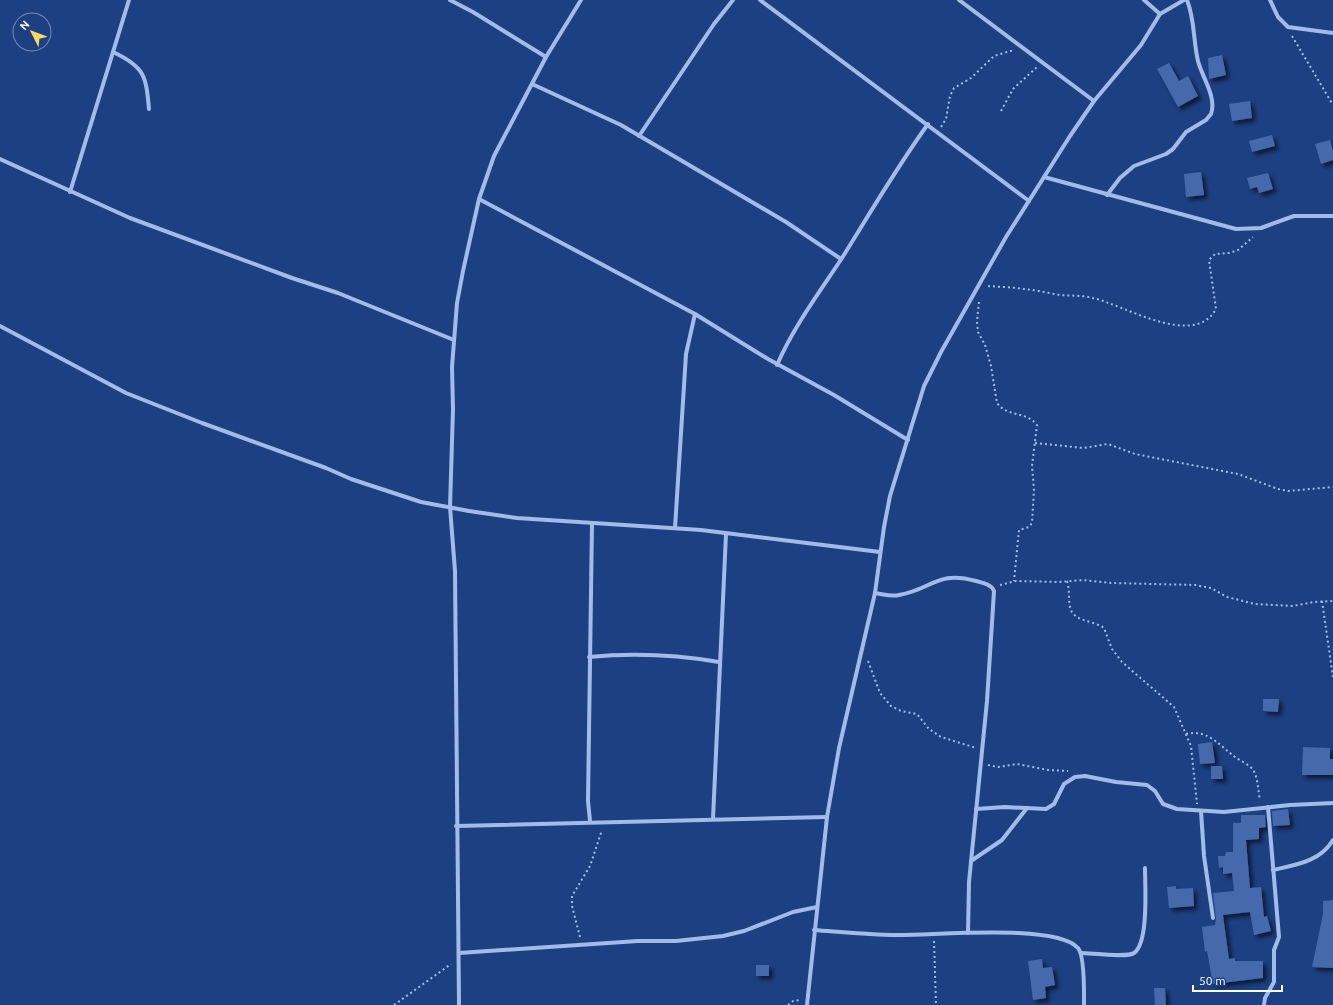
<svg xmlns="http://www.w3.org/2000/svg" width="1333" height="1005" font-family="Ubuntu,sans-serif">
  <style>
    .building { fill: #4569ab; filter: url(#shadow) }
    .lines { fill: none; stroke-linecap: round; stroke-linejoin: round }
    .path { stroke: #a2bcea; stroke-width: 2; stroke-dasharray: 2 3; stroke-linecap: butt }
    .minor { stroke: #a2bcea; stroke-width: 4 }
  </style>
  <defs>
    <filter id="shadow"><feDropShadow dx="3.5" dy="3.5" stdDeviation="2" flood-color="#0009"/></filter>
  </defs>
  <rect width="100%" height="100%" fill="#1d4082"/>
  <g class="building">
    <polygon points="1222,55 1226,75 1209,79 1208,58"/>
    <polygon points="1169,63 1179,81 1188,76 1198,96 1178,107 1157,69"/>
    <polygon points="1250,101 1252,118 1232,121 1229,104"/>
    <polygon points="1272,135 1275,146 1252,152 1249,141"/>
    <polygon points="1330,140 1333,151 1333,160 1321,164 1315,144"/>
    <polygon points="1201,172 1204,195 1186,197 1184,174"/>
    <polygon points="1268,173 1273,189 1259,193 1257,187 1250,189 1247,178"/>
    <polygon points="1263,699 1279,699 1278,712 1263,711"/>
    <polygon points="1212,742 1215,763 1200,764 1198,744"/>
    <polygon points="1303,747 1330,748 1330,759 1333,759 1333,775 1302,775"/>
    <polygon points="1211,766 1222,766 1223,779 1211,779"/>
    <polygon points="1288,809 1290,825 1273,826 1272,811"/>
    <polygon points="1241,815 1265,815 1266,827 1259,828 1259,839 1246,840 1250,888 1261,887 1264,917 1267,916 1271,931 1254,935 1250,912 1223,915 1229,959 1235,958 1235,961 1263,961 1263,978 1213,984 1207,951 1205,952 1202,927 1215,925 1216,918 1213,893 1234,891 1232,873 1223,874 1223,867 1219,868 1218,856 1225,856 1226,852 1233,852 1233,823 1241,823"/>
    <polygon points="1176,886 1176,889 1193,888 1194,906 1169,908 1167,887"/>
    <polygon points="1333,900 1333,968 1312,967 1323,914 1323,901"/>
    <polygon points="1042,959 1043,968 1052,967 1055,985 1045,987 1046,998 1033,1000 1028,961"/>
    <rect x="756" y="965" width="13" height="11"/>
    <polygon points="1154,988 1165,988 1166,1005 1155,1005"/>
  </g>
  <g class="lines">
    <g class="path">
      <polyline points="1292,36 1333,105"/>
      <polyline points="1001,111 1013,89 1037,67"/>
      <polyline points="941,127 946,119 950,96 954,88 971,78 994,56 1014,50"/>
      <path d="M988,286c12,1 24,1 36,3 12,1 24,4 36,6 11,1 22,0 33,3 31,7 101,51 123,11l-7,-49 6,-6 14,-1 9,-3 15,-13"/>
      <path d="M979,302l-2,19 1,11 7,13 6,21 6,37c11,15 28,7 40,22l-5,41 2,24 -2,33 -3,4 -10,3 -5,51"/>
      <polyline points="1035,443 1083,448 1108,444 1135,454 1238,474 1278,489 1288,491 1333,487"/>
      <path d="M1067,581c3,9 1,17 3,26 3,15 23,13 34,21l8,21 10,13 52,45 17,39 6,58"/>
      <polyline points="1000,585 1016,581 1059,582 1083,580 1111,583 1195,585 1211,588 1227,597 1255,604 1293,606 1314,602 1333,601"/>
      <polyline points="1322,601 1333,677"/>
      <polyline points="868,661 880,693 891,706 901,711 917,714 929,729 941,737 976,748"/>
      <path d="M1186,734c22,-5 33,11 49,23 5,4 14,7 18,13 5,7 5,21 7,30"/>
      <polyline points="988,765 998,767 1017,764 1048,770 1068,771"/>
      <polyline points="580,937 572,906 572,896 590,866 602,830"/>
      <polyline points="934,941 936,1005"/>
      <polyline points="394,1005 451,964"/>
      <polyline points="788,1005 793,1001 801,1000"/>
    </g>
    <g class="minor">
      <polyline points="450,0 473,12 546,57"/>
      <polyline points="760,0 1029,201"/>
      <polyline points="959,0 1094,101"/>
      <polyline points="1144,0 1160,14"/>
      <polyline points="1270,0 1278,17 1288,27 1333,33"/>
      <path d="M113,52c32,15 33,24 36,57"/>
      <polyline points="532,84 621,125 786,222 841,259"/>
      <polyline points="639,136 714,24 733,0"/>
      <polyline points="0,159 130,218 292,278 338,293 454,340"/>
      <polyline points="1044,177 1236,229 1261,228 1294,216 1333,216"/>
      <polyline points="70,192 129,0"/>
      <path d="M1107,195l13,-17 14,-12 32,-12 7,-5 13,-17 20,-12 5,-6c6,-17 -9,-37 -13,-53 -5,-21 -3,-41 -11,-61"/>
      <polyline points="479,199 695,314 768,359 834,395 908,440"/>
      <polyline points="0,326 126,393 202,423 326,468 351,479 421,502 469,511 517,518 701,530 880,552"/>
      <path d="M777,365c17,-39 42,-72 65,-107 28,-45 55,-91 86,-134"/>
      <polyline points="675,528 686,354 695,314"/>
      <path d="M875,593c8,1 16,4 24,2 34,-6 38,-25 77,-14 7,2 15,3 18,10l-7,110 -18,181 -1,51"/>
      <path d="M589,657c41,-4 89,-2 130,5"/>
      <polyline points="976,809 1005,807 1046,809 1054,804 1064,784 1075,777 1085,776 1116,782 1147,785 1155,791 1163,804 1177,809 1224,812 1290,805 1333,803"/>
      <polyline points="1201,811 1204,856 1213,918"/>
      <polyline points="713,819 726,534"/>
      <polyline points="590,821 588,801 592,523"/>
      <polyline points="456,826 827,817"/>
      <polyline points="971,861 1002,840 1027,808"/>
      <path d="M1273,870c22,-5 47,-8 60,-30"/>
      <path d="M814,930c27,2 55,5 82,5 36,1 159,-12 182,13 7,8 6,45 6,57"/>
      <polyline points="459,953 638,941 676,941 723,936 744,931 793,912 817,907"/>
      <path d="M1081,953c10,0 46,5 53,0 15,-10 11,-68 11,-85"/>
      <polyline points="459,1005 455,571 450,507 453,409 452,367 457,303 463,271 479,199 494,156 546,57 581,0"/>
      <polyline points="807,1005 827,817 839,748 875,593 884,527 890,496 924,386 941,352 1006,237 1070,136 1094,101 1141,45 1160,14 1184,0"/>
      <polyline points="1264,1005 1265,998 1274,982 1274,950 1279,937 1268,807"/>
    </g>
  </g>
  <g transform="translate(32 32) rotate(312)"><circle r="19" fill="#1d4082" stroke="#778cb4"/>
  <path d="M0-3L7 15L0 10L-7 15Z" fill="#fadb60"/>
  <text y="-6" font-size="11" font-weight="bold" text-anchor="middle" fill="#ffffff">N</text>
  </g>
  <path d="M1193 985v6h89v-6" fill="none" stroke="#ffffff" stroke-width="2"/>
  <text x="1199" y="985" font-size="12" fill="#ffffff" stroke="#1d4082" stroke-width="3" paint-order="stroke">50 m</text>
</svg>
